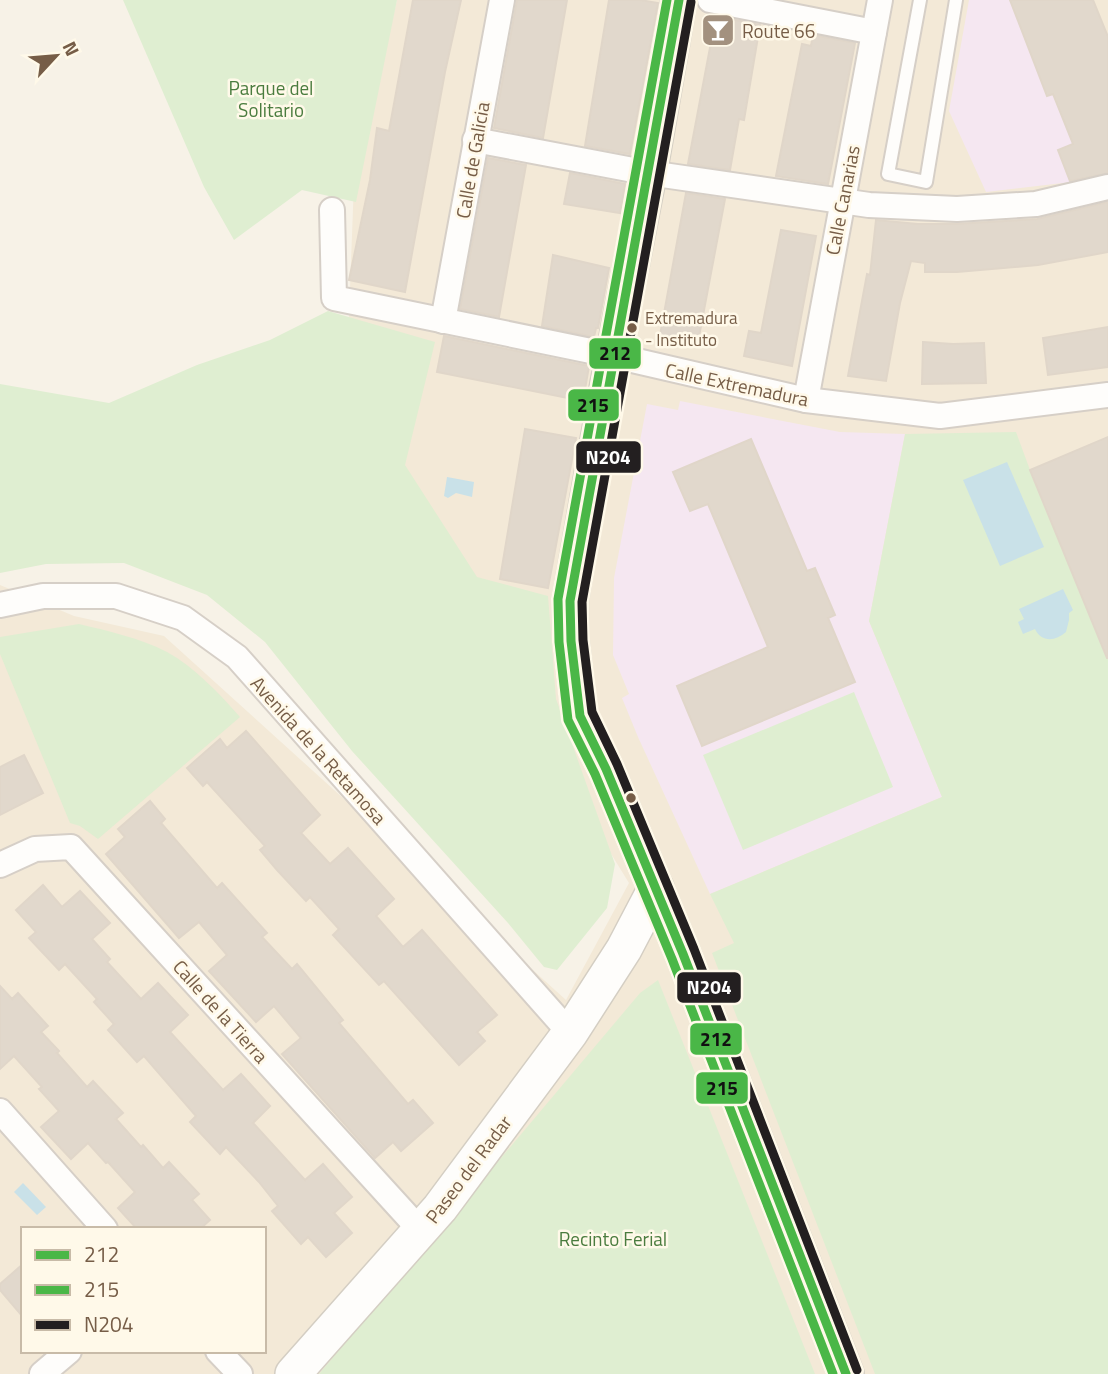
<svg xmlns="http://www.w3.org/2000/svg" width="1108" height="1374" font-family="'Titillium Web',sans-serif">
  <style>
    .residential { fill: #f3e9d7; fill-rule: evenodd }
    .education { fill: #f5e7f1 }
    .green { fill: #dfeed1 }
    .water { fill: #c9e1e8 }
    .building { fill: #e1d8cc; stroke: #e0d6c9; stroke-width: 2 }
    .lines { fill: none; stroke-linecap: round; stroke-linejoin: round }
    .lane-casing { stroke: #d6cfc7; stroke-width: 16 }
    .street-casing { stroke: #d6cfc7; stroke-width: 28 }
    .secondary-casing { stroke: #d4cec3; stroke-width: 38 }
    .lane { stroke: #fefdfb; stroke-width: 12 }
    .street { stroke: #fefdfb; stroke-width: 24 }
    .secondary { stroke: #fefdfb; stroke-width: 35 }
    .bus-1-casing { stroke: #fff9e9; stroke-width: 14 }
    .bus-2-casing { stroke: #fff9e9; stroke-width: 14 }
    .bus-3-casing { stroke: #fff9e9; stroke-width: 14 }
    .bus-1 { stroke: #4ab747; stroke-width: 9 }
    .bus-2 { stroke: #4ab747; stroke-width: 9 }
    .bus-3 { stroke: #231f20; stroke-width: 9 }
    .bus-dot { fill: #765d47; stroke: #fff9e9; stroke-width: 2.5 }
    .labels { text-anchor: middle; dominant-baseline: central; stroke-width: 5; stroke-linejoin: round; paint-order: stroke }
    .bus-label { font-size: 17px; fill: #765d47; stroke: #fff9e9; text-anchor: start }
    .poi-label { font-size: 19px; fill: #765d47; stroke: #fff9e9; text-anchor: start }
    .park-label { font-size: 19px; fill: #4a7c3e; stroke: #fff9e9 }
    .street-label { font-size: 19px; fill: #765d47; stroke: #fff9e9 }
    .line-badge { stroke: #fff9e9; stroke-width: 2.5 }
    .badge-label { font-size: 19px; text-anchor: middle; font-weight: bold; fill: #fff }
    .pale-badge-label { font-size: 19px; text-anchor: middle; font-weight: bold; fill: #111 }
  </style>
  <rect width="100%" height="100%" fill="#f7f2e7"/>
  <path class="residential" d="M397,0h711v1374h-1108v-789l74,31 90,20 402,364 63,-117 -179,-291 -102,-250 6,-160zM23,1229h241v122h-241z"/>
  <g class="education">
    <polygon points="969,0 1093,0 1108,37 1108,171 1071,182 986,192 949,111"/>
    <polygon points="680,401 840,432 905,434 869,621 942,797 710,894 638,737 622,698 629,694 613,655 614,578 647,404 678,410"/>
  </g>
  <g class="green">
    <polygon points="123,0 397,0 356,202 302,190 234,240 204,187"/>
    <polygon points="328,311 435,342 405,465 477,577 548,596 556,699 615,864 607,908 557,970 544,967 508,923 352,751 265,642 207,595 124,563 46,564 0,573 0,384 109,403 197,365 270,340"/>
    <polygon points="1016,432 1030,470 1108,437 1108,1374 875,1374 712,953 734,943 710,894 942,797 869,621 905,434"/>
    <path d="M79,624c29,7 61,14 88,28 27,15 52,41 73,65l-142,122 -18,-13 -10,-3 -70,-169v-17z"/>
    <polygon points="854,692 893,787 743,850 703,755"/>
    <polygon points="658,980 815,1374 319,1374 640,993"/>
  </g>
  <g class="water">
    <polygon points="1007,462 1044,547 1000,566 963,480"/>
    <polygon points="447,477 474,482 472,497 456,493 448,498 444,496"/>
    <path d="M1063,589l10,21 -4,3v7l-3,12c-11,10 -25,10 -31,-3l-12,5 -5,-12 6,-3 -5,-10z"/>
    <polygon points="23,1183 46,1207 37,1215 14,1192"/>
  </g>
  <g class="building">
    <polygon points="413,0 461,0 445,72 405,292 349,280 370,180 377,128 389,131"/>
    <polygon points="517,0 567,0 543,138 494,128"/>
    <polygon points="609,0 640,0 658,3 630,154 585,146"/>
    <polygon points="1010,0 1093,0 1108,37 1108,173 1070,181 1058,150 1073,144 1053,94 1047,96"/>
    <polygon points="716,16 760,25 744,120 739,119 730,170 688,164"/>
    <polygon points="813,35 855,43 828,184 776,176 802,44 811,46"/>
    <polygon points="488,158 526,165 499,317 460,309"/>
    <polygon points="570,173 625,184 620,213 564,204"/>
    <polygon points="686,193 725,199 697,347 659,341"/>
    <polygon points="1108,202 1108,252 1038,265 957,272 925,272 925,263 911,261 900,303 886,381 848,376 867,274 870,275 876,220 918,224 956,224 1037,219"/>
    <polygon points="781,230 816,236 792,366 744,356 749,331 761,333"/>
    <polygon points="553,255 609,268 598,328 596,328 594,337 542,326"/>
    <polygon points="1108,327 1108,367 1048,375 1043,338"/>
    <polygon points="444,336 589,366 583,401 437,372"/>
    <polygon points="923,342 953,344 984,343 986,383 922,384"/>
    <polygon points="525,429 576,438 548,588 500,579"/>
    <polygon points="1108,437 1108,658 1107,658 1030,470"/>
    <polygon points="751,439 807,571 815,568 835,615 828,618 855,682 702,746 677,686 768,647 708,504 690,511 673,472"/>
    <polygon points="246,731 320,815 301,833 330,864 348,848 394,899 376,916 403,947 422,930 497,1015 477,1032 485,1041 459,1065 384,981 379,985 333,935 339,929 310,897 306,901 277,870 260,850 265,846 207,782 203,786 187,768 220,739 227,748"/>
    <polygon points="24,755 43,793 0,815 0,767"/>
    <polygon points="150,801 165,819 161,823 217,888 222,883 267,933 262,937 292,969 297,964 343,1020 339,1023 408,1104 413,1100 433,1123 401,1151 393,1142 375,1158 282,1054 301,1038 274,1006 256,1022 209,971 227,955 199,922 179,938 106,854 125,837 118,829"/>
    <polygon points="43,885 62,907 80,891 110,923 92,939 110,959 107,962 141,999 158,983 188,1015 170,1032 223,1090 241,1074 270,1106 253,1123 305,1180 323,1164 352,1197 334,1213 352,1233 326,1257 308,1237 301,1244 272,1211 278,1206 259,1182 226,1147 220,1154 190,1122 196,1116 144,1056 137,1062 108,1030 114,1024 94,1002 97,999 65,964 59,970 29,938 36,932 16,910"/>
    <polygon points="0,986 12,999 18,993 48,1026 41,1032 59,1051 57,1053 87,1087 93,1081 123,1113 116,1119 141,1147 143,1145 163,1168 169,1162 199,1194 192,1200 210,1220 200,1229 137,1229 118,1208 135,1192 108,1162 106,1163 88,1143 71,1159 41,1127 59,1111 39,1089 42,1087 14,1056 0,1069"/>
    <polygon points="23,1264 23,1317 0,1290 0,1284"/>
  </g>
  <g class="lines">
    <g class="lane-casing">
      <polyline id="lane" points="920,0 888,174 926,182 956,0"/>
    </g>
    <g class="street-casing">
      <g id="street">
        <polyline points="710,0 874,32"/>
        <polyline points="475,140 649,173 869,205 957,209 1036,204 1108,187"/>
        <polyline points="332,210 334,298 615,356 806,400 940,416 1108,395"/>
        <polyline points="443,321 502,0"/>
        <polyline points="806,400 880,0"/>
        <polyline points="0,605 43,596 116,596 183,618 237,657 570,1033"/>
        <polyline points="0,865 35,849 71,847 421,1231"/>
        <polyline points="0,1111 105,1229"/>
        <polyline points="218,1351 240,1374"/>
        <polyline points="42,1374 69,1351"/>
      </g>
    </g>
    <g class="secondary-casing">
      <g id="secondary">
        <polyline points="679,0 649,173 608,384 570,601 571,641 580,716 606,769 683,954 846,1374"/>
        <polyline points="293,1374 440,1208 570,1033 624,949 656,888"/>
      </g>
    </g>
    <use href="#lane" class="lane"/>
    <use href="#street" class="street"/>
    <use href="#secondary" class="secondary"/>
    <g class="bus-1-casing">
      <polyline id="bus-1" points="679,0 570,601 571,641 580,716 606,769 683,954 846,1374"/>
    </g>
    <g class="bus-2-casing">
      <polyline id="bus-2" points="667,0 558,599 559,642 568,720 595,774 672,959 833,1374"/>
    </g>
    <g class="bus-3-casing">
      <polyline id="bus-3" points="691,2 582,602 583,640 592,712 617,764 694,949 857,1370"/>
    </g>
    <use href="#bus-1" class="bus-1"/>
    <use href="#bus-2" class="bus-2"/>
    <use href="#bus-3" class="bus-3"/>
  </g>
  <defs>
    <g id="bar-square" transform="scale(1.75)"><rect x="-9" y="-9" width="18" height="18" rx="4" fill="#a3917f" stroke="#fff9e9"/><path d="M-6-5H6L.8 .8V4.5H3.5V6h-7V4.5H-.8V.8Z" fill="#fff"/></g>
  </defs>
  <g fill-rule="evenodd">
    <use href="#bar-square" x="718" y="30"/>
  </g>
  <g class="bus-dot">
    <circle cx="632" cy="328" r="6"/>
    <circle cx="631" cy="798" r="6"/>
  </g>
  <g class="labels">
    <g class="bus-label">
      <text x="645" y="318">Extremadura<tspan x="645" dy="22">- Instituto</tspan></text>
    </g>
    <g class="poi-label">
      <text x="742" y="30">Route 66</text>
    </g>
    <g class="park-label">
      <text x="271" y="87">Parque del<tspan x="271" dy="22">Solitario</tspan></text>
      <text x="613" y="1238">Recinto Ferial</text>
    </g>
    <g class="street-label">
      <text transform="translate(472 160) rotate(-80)">Calle de Galicia</text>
      <text transform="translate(842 200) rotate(-79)">Calle Canarias</text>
      <text transform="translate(737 384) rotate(12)">Calle Extremadura</text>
      <text transform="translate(319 750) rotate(48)">Avenida de la Retamosa</text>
      <text transform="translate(221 1011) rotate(48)">Calle de la Tierra</text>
      <text transform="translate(468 1169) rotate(-53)">Paseo del Radar</text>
    </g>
  </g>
  <g class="line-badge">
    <rect x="588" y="337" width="54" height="33" rx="7" fill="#4ab747"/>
    <rect x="567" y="388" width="53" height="34" rx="7" fill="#4ab747"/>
    <rect x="575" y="440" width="67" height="34" rx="7" fill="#231f20"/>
    <rect x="676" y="971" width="66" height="33" rx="7" fill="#231f20"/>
    <rect x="689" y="1022" width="54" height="34" rx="7" fill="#4ab747"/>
    <rect x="695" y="1071" width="54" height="34" rx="7" fill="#4ab747"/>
  </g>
  <g class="badge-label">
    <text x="608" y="464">N204</text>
    <text x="709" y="994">N204</text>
  </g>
  <g class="pale-badge-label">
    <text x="615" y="360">212</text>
    <text x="593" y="412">215</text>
    <text x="716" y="1046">212</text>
    <text x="722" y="1095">215</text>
  </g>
  <rect x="21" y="1227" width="245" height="126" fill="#fff9e9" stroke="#c8bba8" stroke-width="2"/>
  <rect x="35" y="1250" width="35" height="10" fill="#4ab747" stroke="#c8bba8" stroke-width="2"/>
  <text x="84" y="1262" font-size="21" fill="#765d47">212</text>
  <rect x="35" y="1285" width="35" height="10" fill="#4ab747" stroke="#c8bba8" stroke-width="2"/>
  <text x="84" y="1297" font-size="21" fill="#765d47">215</text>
  <rect x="35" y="1320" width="35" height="10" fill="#231f20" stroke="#c8bba8" stroke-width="2"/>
  <text x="84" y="1332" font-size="21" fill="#765d47">N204</text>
  <g transform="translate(56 56) rotate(64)" stroke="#fff9e9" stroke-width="5" paint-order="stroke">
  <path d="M0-5L12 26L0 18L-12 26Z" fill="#765d47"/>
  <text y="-10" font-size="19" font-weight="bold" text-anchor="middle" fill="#765d47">N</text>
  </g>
</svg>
